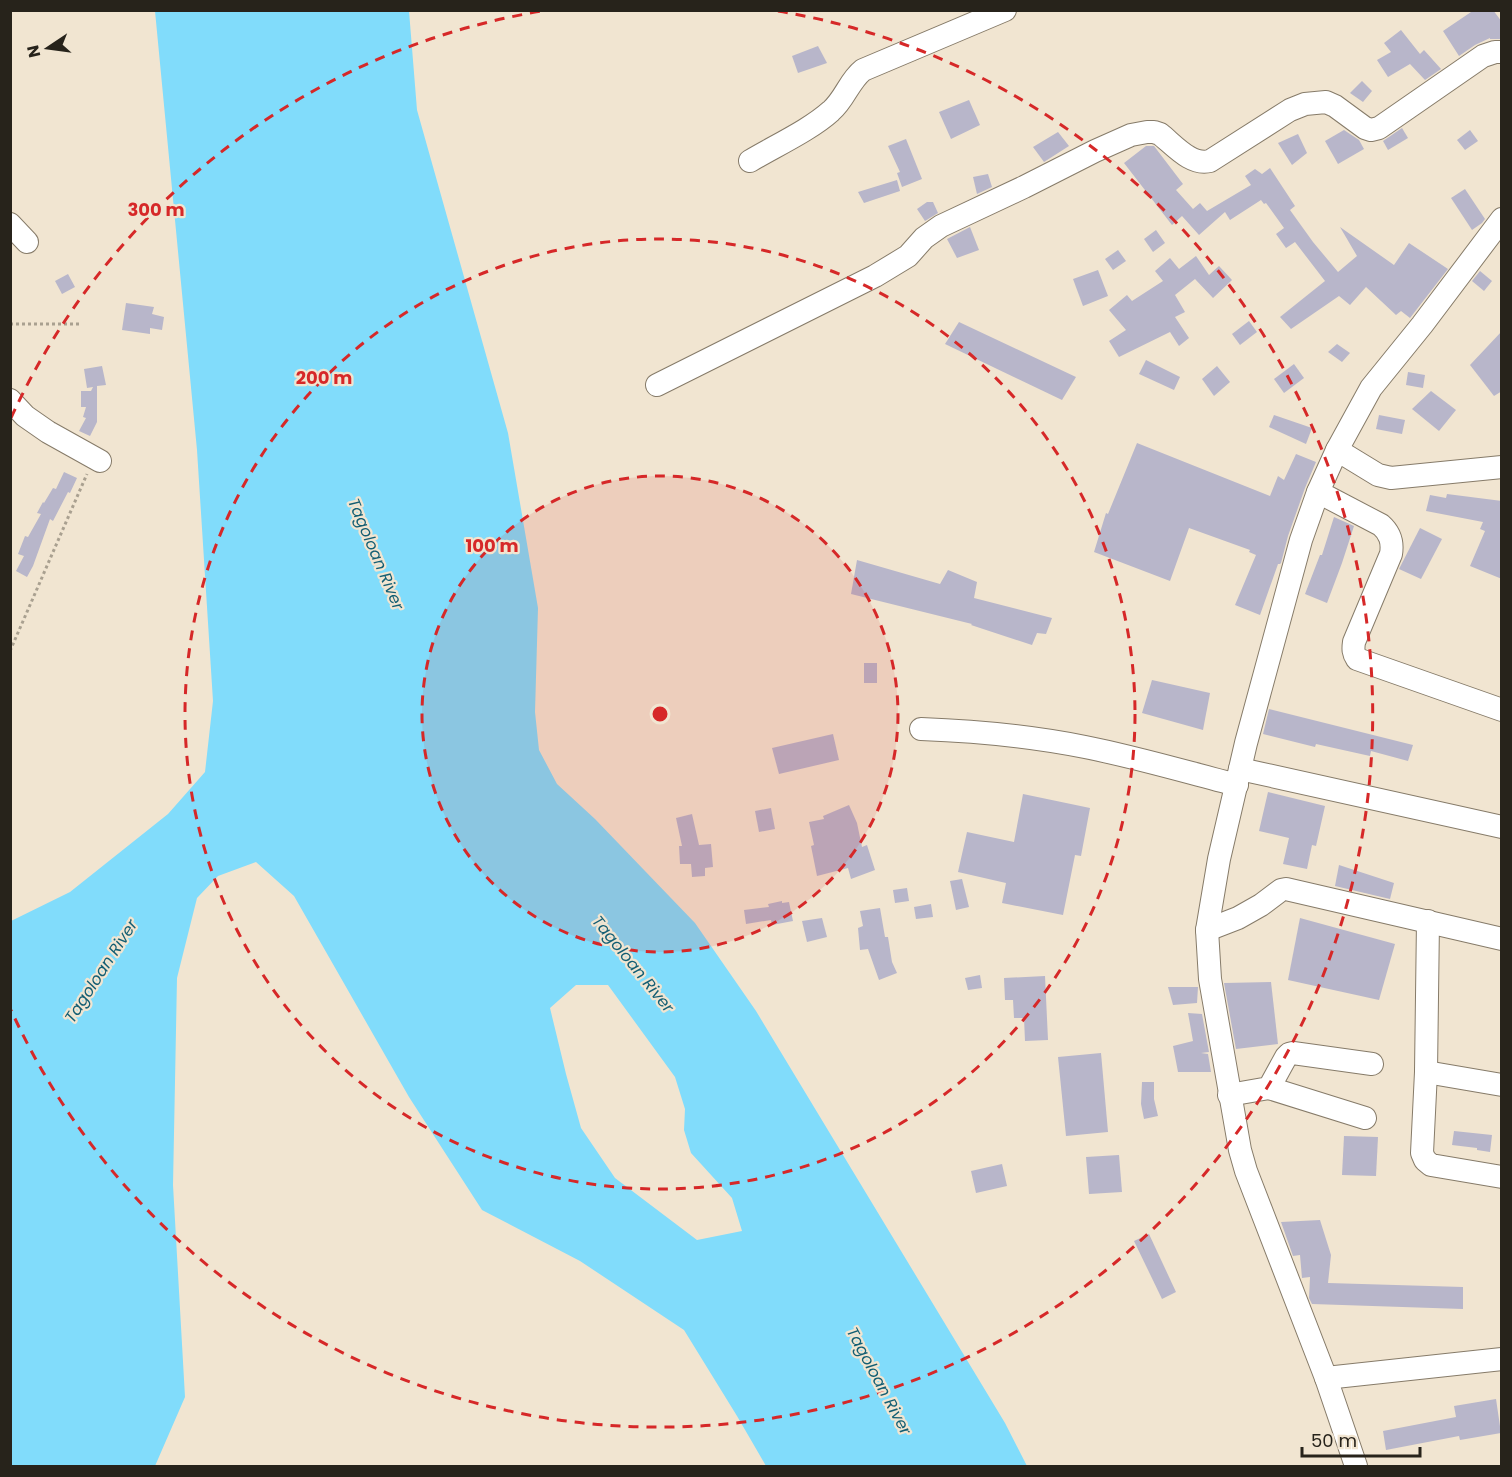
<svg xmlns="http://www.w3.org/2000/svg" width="1512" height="1477" font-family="Poppins,sans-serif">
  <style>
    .water { fill: #81dcfb; fill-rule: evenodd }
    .building { fill: #b8b6ca }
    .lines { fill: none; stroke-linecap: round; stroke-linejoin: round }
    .minor-casing { stroke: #867b69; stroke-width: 24 }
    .path { stroke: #a9a090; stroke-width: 3; stroke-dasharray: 3 3; stroke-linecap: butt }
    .minor { stroke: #fff; stroke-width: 22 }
    .ring { fill: none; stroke: #d62828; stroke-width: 3; stroke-dasharray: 10 8 }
    .labels { text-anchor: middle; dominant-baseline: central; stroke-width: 4.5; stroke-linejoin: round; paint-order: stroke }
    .water-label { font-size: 16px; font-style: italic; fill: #135e73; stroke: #f1e5d1 }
    .centre { fill: #d62828; stroke: #f1e5d1; stroke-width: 3 }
    .ring-label { font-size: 18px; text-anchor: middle; font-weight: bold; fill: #d62828; stroke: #f1e5d1; stroke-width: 4.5; stroke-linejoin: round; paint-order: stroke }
  </style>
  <rect width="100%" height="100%" fill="#f1e5d1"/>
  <path class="water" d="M155,11h254l8,99 91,323 30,175 -3,104 4,38 18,34 38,35 100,104 61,88 249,412 22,43h-261l-29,-50 -53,-86 -104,-69 -98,-51 -73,-113 -115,-201 -38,-34 -38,14 -21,22 -20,80 -4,207 12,212 -30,69h-144v-545l59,-29 98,-78 37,-42 8,-71 -16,-251zM576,985h32l67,92 10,32 -1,21 7,23 41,45 10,33 -45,9 -82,-62 -34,-50 -15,-54 -16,-66z"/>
  <g class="building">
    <polygon points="1474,10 1493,10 1502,22 1502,39 1490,39 1490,38 1475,45 1459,56 1443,31"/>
    <polygon points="1401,30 1420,54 1424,50 1441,69 1425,80 1410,64 1388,77 1377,60 1391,52 1384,43"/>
    <polygon points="818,46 827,63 798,73 792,56"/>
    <polygon points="1362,81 1372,91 1363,102 1350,93"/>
    <polygon points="969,100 980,125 951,139 939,112"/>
    <polygon points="1402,128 1408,138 1388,150 1383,141"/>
    <polygon points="1344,130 1359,140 1364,149 1338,164 1325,141"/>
    <polygon points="1470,130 1478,141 1465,150 1457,140"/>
    <polygon points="1058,132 1069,146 1044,162 1033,147"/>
    <polygon points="1298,134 1307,153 1292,165 1278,143"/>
    <polygon points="906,139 922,179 902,187 897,173 900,172 888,146"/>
    <polygon points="1146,146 1154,146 1183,184 1176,190 1193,209 1200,203 1207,211 1251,185 1245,176 1255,169 1262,174 1270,168 1295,206 1290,210 1313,242 1338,272 1357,256 1340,227 1394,265 1409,243 1448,269 1410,318 1401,311 1396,315 1366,287 1350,305 1339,296 1291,329 1280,317 1325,281 1295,242 1286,248 1276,234 1284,228 1266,203 1264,204 1261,200 1230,220 1225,212 1199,235 1182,216 1172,225 1124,163"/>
    <polygon points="988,174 992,187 977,194 973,177"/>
    <polygon points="897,180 900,191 864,203 858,192"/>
    <polygon points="1465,189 1485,219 1482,223 1472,230 1451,198"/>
    <polygon points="927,202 933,202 938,213 925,221 917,209"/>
    <polygon points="970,227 979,250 957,258 947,239"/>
    <polygon points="1156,230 1165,243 1153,252 1144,239"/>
    <polygon points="1118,250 1126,261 1113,270 1105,259"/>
    <polygon points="1196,256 1209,275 1219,266 1232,280 1213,298 1195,279 1175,295 1185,312 1175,317 1189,338 1179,346 1170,332 1119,357 1109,341 1126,330 1109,310 1127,295 1132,301 1163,281 1155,271 1170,258 1179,269"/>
    <polygon points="1098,270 1108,296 1083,306 1073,279"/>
    <polygon points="1480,271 1492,281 1484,291 1472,281"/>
    <polygon points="68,274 75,287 62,294 55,281"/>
    <polygon points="126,303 154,307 152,314 164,317 162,330 150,328 150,334 122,330"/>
    <polygon points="1249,321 1257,332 1240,345 1232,334"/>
    <polygon points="959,322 1076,377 1062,400 945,344"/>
    <polygon points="1502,331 1502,391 1494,396 1470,365"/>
    <polygon points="1337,344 1350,353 1342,362 1328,352"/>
    <polygon points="1146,360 1180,377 1174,390 1139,374"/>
    <polygon points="1294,364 1304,378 1284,393 1274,379"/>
    <polygon points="102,366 106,385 97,386 97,422 90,436 79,431 86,418 83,417 86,407 81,407 81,391 91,391 93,387 87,388 84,369"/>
    <polygon points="1217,366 1230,382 1214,396 1202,379"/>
    <polygon points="1408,372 1425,375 1423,388 1406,385"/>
    <polygon points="1431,391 1456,410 1439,431 1412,409"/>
    <polygon points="1274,415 1312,428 1306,444 1269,427"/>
    <polygon points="1379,415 1405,420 1402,434 1376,429"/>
    <polygon points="1137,443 1270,496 1278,476 1284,480 1296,454 1316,462 1305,488 1288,536 1281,563 1280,564 1278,564 1260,615 1235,605 1256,555 1249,552 1250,550 1189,528 1170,581 1094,552 1106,513 1108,514"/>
    <polygon points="64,472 77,478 70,493 68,492 53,521 50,519 33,566 27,577 16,571 24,556 18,554 25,536 28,537 41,514 37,513 43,502 44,503 53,488 56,489"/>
    <polygon points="1447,494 1502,501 1502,579 1470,566 1485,531 1480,529 1483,522 1426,511 1430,495 1446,498"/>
    <polygon points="1334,517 1354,526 1342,563 1327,603 1305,594 1320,555 1322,555"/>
    <polygon points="1420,528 1442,539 1421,579 1399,569"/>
    <polygon points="857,560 940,584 948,570 977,582 974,598 1052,618 1046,634 1037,633 1032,645 971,625 972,624 851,594"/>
    <rect x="864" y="663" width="13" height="20"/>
    <polygon points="1152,680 1210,693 1203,730 1142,713"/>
    <polygon points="1269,709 1413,745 1408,761 1371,751 1370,756 1316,744 1315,747 1263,734"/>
    <polygon points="833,734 839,760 779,774 772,748"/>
    <polygon points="1268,792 1325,806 1316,846 1312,845 1307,869 1283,864 1289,838 1259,831"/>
    <polygon points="1023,794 1090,808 1081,856 1075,855 1063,915 1002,903 1006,883 958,872 967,832 1014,842"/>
    <polygon points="849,805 857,823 862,847 867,845 875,870 851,879 848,868 817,876 811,846 814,845 809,822 824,819 823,816"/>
    <polygon points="771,808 775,829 759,832 755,811"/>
    <polygon points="692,814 699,845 711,844 713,867 705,868 705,876 692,877 691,864 680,864 679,846 682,846 676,818"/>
    <polygon points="1339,865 1394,883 1390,899 1335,886"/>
    <polygon points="962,879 969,907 956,910 950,881"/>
    <polygon points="907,888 909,901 895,903 893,890"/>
    <polygon points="782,901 782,903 789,902 793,921 772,925 771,920 746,924 744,910 769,907 768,904"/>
    <polygon points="931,904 933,917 916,919 914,907"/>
    <polygon points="880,908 885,937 888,937 892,962 897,973 879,980 868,949 860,950 858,928 863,926 860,911"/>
    <polygon points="822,918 827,937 807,942 802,921"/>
    <polygon points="1300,918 1395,944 1379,1000 1288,980"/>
    <polygon points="980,975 982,988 968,990 965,978"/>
    <polygon points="1045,976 1048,1040 1025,1041 1024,1018 1014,1018 1013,1000 1005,1000 1004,978"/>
    <polygon points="1271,982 1278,1044 1236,1049 1224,983"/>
    <polygon points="1168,987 1198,987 1197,1003 1173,1005"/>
    <polygon points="1188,1013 1202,1014 1209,1052 1201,1053 1208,1054 1211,1072 1178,1072 1173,1046 1193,1041"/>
    <polygon points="1101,1053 1108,1132 1066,1136 1058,1057"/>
    <polygon points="1142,1082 1154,1082 1154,1099 1158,1116 1144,1119 1141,1104"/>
    <polygon points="1454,1131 1492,1135 1490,1152 1477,1150 1477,1148 1452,1145"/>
    <polygon points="1344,1136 1378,1137 1376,1176 1342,1175"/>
    <polygon points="1119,1155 1122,1192 1089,1194 1086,1157"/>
    <polygon points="1002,1164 1007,1186 976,1193 971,1171"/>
    <polygon points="1320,1220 1331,1255 1328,1283 1463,1287 1463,1309 1312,1304 1309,1298 1310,1277 1302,1278 1300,1255 1293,1256 1281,1222"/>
    <polygon points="1149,1234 1176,1292 1162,1299 1134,1241"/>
    <polygon points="1496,1399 1501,1433 1460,1440 1459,1436 1386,1450 1383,1431 1456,1417 1454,1406"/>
  </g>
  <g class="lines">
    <g class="minor-casing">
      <g id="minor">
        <path d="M750,161c25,-15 60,-31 81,-50 14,-12 18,-30 32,-41l142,-60"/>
        <polyline points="10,224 27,242"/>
        <path d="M657,385l218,-109 33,-20 16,-18 17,-12 83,-39 71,-36 36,-16 16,-3h7l6,2c14,11 31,32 50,27l80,-51 15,-6 21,-2 9,4 30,22 6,2 8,-2 104,-72 12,-4h7"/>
        <polyline points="10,400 25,416 48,432 100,461"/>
        <polyline points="1337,450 1378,475 1391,478 1502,467"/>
        <path d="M1318,492l63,33c9,8 12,17 10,29l-37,88c-1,7 -1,11 3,17l145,51"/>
        <path d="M921,729c55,2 109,7 164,18 51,10 101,25 152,38"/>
        <polyline points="1240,769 1502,827"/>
        <polyline points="1428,921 1426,1072 1422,1153 1425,1160 1431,1165 1502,1177"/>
        <polyline points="1207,930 1238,918 1261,905 1281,890 1286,889 1502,939"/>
        <polyline points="1426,1072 1502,1085"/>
        <polyline points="1269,1088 1365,1118"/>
        <polyline points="1229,1095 1269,1088 1286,1057 1289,1054 1293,1053 1372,1064"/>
        <polyline points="1326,1378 1502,1359"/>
        <polyline points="1356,1466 1326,1378 1246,1171 1240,1150 1210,979 1207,930 1219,859 1246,743 1301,540 1318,492 1337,450 1371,388 1422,325 1502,219"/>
      </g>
    </g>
    <g class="path">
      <polyline points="10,324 79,324"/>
      <polyline points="10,651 87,474"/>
    </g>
    <use href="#minor" class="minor"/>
  </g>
  <circle cx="660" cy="714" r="238" fill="#d62828" fill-opacity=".12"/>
  <g class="ring">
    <circle cx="660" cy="714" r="238"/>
    <circle cx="660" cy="714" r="475"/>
    <path d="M11 418A713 713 0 0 1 542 11M778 11A713 713 0 1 1 11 1010"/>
  </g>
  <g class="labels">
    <g class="water-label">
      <text transform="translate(376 554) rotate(67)">Tagoloan River</text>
      <text transform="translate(633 964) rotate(51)">Tagoloan River</text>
      <text transform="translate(101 971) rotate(-57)">Tagoloan River</text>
      <text transform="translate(879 1381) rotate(62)">Tagoloan River</text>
    </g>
  </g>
  <circle cx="660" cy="714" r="9" class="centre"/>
  <g class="ring-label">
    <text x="156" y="216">300 m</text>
    <text x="324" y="384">200 m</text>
    <text x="492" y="552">100 m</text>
  </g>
  <rect width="1512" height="1477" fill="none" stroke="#27231b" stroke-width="24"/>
  <g transform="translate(48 48) rotate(257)" stroke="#f1e5d1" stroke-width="4.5" paint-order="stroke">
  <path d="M0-4.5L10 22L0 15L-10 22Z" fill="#27231b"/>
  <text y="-9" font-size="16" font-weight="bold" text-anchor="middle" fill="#27231b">N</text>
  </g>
  <path d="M1302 1447v9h118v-9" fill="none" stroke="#27231b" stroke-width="3"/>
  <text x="1311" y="1447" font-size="18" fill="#27231b" stroke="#f1e5d1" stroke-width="4.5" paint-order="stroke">50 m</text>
</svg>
